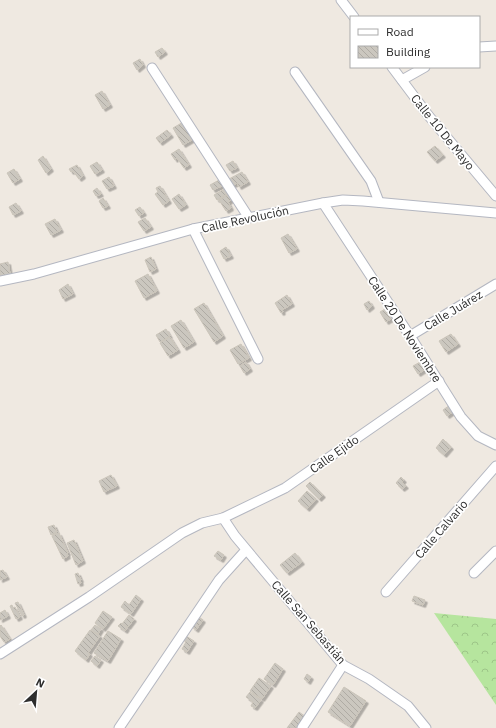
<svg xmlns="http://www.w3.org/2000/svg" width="496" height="728" font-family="'IBM Plex Sans',sans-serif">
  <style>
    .forest { fill: url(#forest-crowns) }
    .building { fill: url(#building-back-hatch); stroke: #cbc5ba; filter: url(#shadow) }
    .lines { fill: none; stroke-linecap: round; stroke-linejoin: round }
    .minor-casing { stroke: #b4b7c1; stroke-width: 11 }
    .minor { stroke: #fff; stroke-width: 9 }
    .labels { text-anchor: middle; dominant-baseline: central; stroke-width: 3.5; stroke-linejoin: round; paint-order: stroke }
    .street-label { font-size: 12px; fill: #2e2e2e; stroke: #fff }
  </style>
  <defs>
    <pattern id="forest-crowns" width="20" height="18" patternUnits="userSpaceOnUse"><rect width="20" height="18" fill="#b6e59e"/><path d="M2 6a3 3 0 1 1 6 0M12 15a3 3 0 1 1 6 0" fill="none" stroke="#9dc588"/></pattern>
    <pattern id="building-back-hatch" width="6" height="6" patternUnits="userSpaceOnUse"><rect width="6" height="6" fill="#cbc7bf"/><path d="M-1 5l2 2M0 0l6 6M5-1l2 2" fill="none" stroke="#afaba4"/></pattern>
    <filter id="shadow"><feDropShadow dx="2.5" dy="2.5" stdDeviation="0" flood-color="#0004"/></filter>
  </defs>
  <rect width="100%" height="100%" fill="#efe9e1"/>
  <polygon class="forest" points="434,613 496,619 496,705"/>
  <g class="building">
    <polygon points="162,48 165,52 158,57 155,52"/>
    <polygon points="140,59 143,65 137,70 133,63"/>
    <polygon points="102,91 110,105 103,109 95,95"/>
    <polygon points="185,121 195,138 183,145 173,128"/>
    <polygon points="167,130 171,135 160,143 156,138"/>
    <polygon points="435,146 443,155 435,161 427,152"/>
    <polygon points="179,149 189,165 184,168 177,158 175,160 171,154"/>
    <polygon points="43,156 51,169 46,173 38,160"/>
    <polygon points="233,161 237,168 230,171 226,165"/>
    <polygon points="97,162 102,170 95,174 90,166"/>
    <polygon points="77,165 83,176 79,179 73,171 71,172 69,169"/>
    <polygon points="14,169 20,179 13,183 7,173"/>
    <polygon points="242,172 248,182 239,187 237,183 233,185 229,179"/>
    <polygon points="109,177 114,186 107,189 102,181"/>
    <polygon points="221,179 224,185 213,190 210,185"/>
    <polygon points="160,186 169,201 163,205 155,194 158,192 156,188"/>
    <polygon points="97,188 101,194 96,196 93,191"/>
    <polygon points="226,188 228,193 217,200 214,195"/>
    <polygon points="179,194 186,205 179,209 172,199"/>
    <polygon points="230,194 233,199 228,202 231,208 226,211 219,200"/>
    <polygon points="103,198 108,206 103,208 99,201"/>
    <polygon points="16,203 21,211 13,215 9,207"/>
    <polygon points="140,207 144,213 139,216 135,210"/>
    <polygon points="145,218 151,227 144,231 138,222"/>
    <polygon points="55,219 61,230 51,235 45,224"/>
    <polygon points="288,234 297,249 289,253 281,238"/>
    <polygon points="226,247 231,256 224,259 220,251"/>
    <polygon points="151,257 156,269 150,272 145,260"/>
    <polygon points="8,262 10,274 0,276 0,264"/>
    <polygon points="148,274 157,291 144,298 135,281"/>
    <polygon points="68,284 73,294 63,299 59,290"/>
    <polygon points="287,295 292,304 282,310 283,312 281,313 275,303"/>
    <polygon points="369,301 372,306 367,310 364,304"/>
    <polygon points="204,303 223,336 214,342 194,309"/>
    <polygon points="385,309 391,319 386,322 380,312"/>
    <polygon points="181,320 194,342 184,348 171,326"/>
    <polygon points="166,329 170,336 160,342 156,335"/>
    <polygon points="451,334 458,344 446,352 439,341"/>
    <polygon points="170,337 178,350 168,356 160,343"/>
    <polygon points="241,344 249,358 238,364 230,350"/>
    <polygon points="422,361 427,368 418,374 413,366"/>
    <polygon points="246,362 250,369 244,373 240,366"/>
    <polygon points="450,405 454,411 447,416 443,410"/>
    <polygon points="443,439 451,447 444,455 436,448"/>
    <polygon points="111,475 117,486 104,492 99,481"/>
    <polygon points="401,477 404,480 402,482 406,486 402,489 396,483"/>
    <polygon points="310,482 323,495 319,499 306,486"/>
    <polygon points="307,491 316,499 307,509 298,501"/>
    <polygon points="54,525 57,532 51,535 48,527"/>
    <polygon points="59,533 68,553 67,554 68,556 63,559 52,536"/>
    <polygon points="74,540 83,561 76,565 67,543"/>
    <polygon points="218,551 224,555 221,560 214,556"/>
    <polygon points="295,553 302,562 287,573 280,565"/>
    <polygon points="3,570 7,577 0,580 0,571"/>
    <polygon points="78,573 81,580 80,580 81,583 78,584 75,574"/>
    <polygon points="136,595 141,599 131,614 121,607 125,601 129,605"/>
    <polygon points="414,596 425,600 423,605 412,601"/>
    <polygon points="18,602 24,615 22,616 15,603"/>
    <polygon points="12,605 13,608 15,607 20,617 16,619 10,606"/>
    <polygon points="5,610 8,616 0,620 0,613"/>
    <polygon points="103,611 112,617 103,629 95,623"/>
    <polygon points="129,615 134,619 128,627 122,624"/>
    <polygon points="199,617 203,620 196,630 192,627"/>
    <polygon points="121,623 127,628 125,631 118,626"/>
    <polygon points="1,625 10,639 4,642 0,636 0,626"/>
    <polygon points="95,625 101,629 98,634 91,630"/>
    <polygon points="90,630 100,636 88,653 90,654 86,660 75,651"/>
    <polygon points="108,631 121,639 108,661 94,653"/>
    <polygon points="186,636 194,641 187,652 182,649 186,642 183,640"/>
    <polygon points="95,656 101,660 97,666 91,661"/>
    <polygon points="275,663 283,669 273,685 264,679"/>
    <polygon points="307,674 311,677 308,682 304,679"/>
    <polygon points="259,678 271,686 262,699 250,691"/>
    <polygon points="344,687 366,701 350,726 328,712"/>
    <polygon points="250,692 261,700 255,708 251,706 253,702 246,697"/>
    <polygon points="299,712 306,717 299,728 287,728"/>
  </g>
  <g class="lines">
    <g class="minor-casing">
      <g id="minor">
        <polyline points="341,0 354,17"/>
        <polyline points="479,47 496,46"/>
        <polyline points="392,67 428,115 496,196"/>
        <polyline points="152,68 249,218"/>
        <polyline points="295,72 371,181 379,202"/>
        <polyline points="402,80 425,67"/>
        <polyline points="323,203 410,336 461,417 478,436 496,445"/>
        <polyline points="193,229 258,359"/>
        <polyline points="0,281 34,274 193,229 323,203 343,200 363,201 496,213"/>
        <polyline points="410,336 496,284"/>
        <polyline points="223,518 235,536 343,665 369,679 408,706 426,728"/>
        <polyline points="474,573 496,551"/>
        <polyline points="386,592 496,466"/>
        <polyline points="0,654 89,597 182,533 202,523 223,518 285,488 439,381"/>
        <polyline points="119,728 219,580 246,550"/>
        <polyline points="302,728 343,665"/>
      </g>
    </g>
    <use href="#minor" class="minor"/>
  </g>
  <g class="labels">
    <g class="street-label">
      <text transform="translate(443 132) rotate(51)">Calle 10 De Mayo</text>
      <text transform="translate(245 219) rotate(-12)">Calle Revolución</text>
      <text transform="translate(453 310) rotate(-31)">Calle Juárez</text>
      <text transform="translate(405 329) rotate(57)">Calle 20 De Noviembre</text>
      <text transform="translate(334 454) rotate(-35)">Calle Ejido</text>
      <text transform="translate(441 529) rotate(-49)">Calle Calvario</text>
      <text transform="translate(309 622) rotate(49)">Calle San Sebastián</text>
    </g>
  </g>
  <rect x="350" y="16" width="130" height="52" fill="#ffffff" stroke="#ababab"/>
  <rect x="358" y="29" width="20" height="6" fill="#ffffff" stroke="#ababab"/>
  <text x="386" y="36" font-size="12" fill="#2e2e2e">Road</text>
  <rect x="358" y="46" width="20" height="12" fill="url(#building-back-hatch)" stroke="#ababab"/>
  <text x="386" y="56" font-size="12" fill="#2e2e2e">Building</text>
  <g transform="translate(36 692) rotate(26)" stroke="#ffffff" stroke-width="3" paint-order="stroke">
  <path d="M0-3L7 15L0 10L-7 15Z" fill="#2e2e2e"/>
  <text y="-6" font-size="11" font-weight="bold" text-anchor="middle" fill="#2e2e2e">N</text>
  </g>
</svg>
